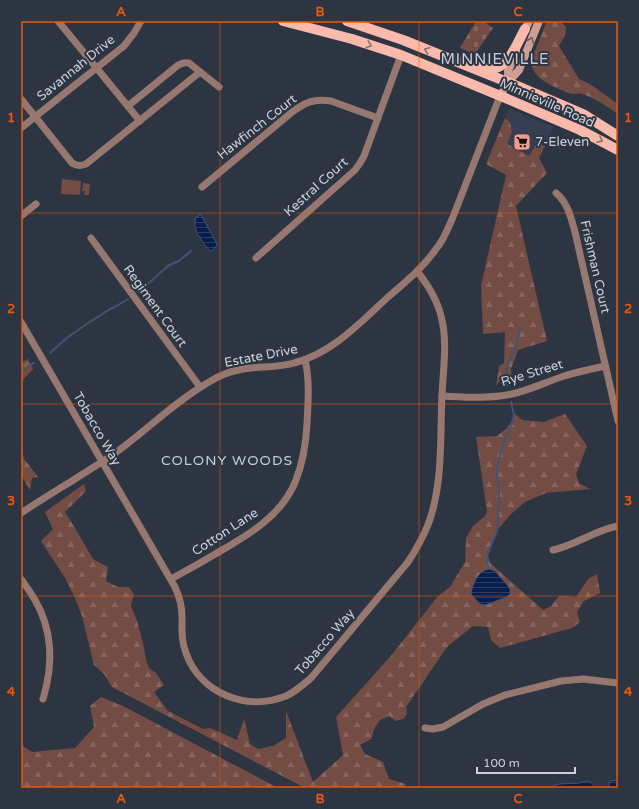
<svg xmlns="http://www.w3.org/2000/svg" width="639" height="809" font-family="'Varela Round',sans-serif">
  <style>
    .built { fill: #353f51 }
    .forest { fill: url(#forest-firs); fill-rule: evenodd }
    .cemetery { fill: url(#cemetery-stones) }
    .green { fill: #734c43 }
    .water { fill: url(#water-rules); stroke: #425376 }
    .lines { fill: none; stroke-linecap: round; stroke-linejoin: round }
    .stream { stroke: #425376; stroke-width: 2 }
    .minor { stroke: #977871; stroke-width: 7 }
    .secondary { stroke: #cf9e92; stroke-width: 8 }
    .primary { stroke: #f9baac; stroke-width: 10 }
    .oneway { stroke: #665a5e }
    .oneway2 { stroke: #897172 }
    .grid { fill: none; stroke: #e8590c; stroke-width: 1; stroke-opacity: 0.55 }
    .labels { text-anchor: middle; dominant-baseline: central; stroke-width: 4; stroke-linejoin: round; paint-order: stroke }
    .street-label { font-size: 13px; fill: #cdd2da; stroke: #2e3542 }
    .poi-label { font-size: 13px; fill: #cdd2da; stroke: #2e3542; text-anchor: start }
    .neighbourhood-label { font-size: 14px; letter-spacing: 1px; fill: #c6cfe0; stroke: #2e3542 }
    .quarter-label { font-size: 15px; letter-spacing: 1px; fill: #c6cfe0; stroke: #2e3542 }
    .neatline { fill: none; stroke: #e8590c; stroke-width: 1.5 }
    .grid-label { font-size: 13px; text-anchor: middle; font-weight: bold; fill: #e8590c }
  </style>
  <defs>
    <pattern id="forest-firs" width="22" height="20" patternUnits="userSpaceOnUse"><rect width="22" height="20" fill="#734c43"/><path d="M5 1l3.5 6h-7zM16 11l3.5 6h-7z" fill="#86655e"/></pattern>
    <pattern id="cemetery-stones" width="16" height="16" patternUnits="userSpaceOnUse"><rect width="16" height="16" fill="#734c43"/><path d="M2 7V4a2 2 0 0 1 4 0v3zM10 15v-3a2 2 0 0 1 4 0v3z" fill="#86655e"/></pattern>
    <pattern id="water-rules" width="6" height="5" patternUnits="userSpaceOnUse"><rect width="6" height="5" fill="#071d4b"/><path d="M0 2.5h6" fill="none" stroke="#2a3d64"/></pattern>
  </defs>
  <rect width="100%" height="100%" fill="#2e3542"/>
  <polygon class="built" points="509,109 554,127 545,146 537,143 529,156 507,144 505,118"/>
  <g class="forest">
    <path d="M547,21h14v1l5,5 -1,8 -6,11 20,33 11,5 28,20v10c-10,-7 -24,-17 -36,-20 -3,-1 -6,0 -9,0 -4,0 -8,-3 -12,-4 -13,-6 -33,-15 -29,-32z"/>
    <polygon points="505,118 510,122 512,132 507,144 529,156 537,143 545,146 539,158 547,173 516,206 547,341 518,350 511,369 512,383 500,380 496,386 499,366 504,363 505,332 483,334 481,286 506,175 486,164"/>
    <polygon points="28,359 33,369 21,382 21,363"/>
    <path d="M513,412l9,8 22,2 21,-8 22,32 -11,28 3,9 11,6 -44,4 -21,9 -14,12 -13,15 -10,27 2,7 53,47 8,-4 8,-10 17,1 12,-18 9,-5 3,19 -16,8 -7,11 3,10 -8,6 -72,20 -9,-8 -3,-13 -15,-1 -26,21 -41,60 1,7 -4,5 -7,2 -7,-5 -9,4 -5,7 -4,12 -11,6 5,9 18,8 6,17 17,5 -3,4h-98l-193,-101 -8,-13 -10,-9 -12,-49 -8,-20 -9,-18 -24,-37 12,-12 -8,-17 39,-28 2,7 -21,21 10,16 18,31 15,8 -2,14 12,6h11l5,7 -3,12 6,15 6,22 3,17 3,8 7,5 8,12 -10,7 14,19 35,18 7,-1 27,12 7,-21 6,25 8,5 15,-3 13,-8v-27l27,71 30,-27 -7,-38 54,-60 48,-61 12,-9 15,-25 1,-24 7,-12 12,-10 2,-5 -11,-74 21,-1 10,-8 6,-8zM495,571l5,6 -2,23 -9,4h-9l-9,-10z"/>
    <polygon points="21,452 25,460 38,477 32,478 30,490 21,475"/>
    <polygon points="101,697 123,706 278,788 21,788 21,745 32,752 75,748 94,727 90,706"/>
  </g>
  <polygon class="cemetery" points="476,21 483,21 493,28 475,54 460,48"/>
  <g class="green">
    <polygon points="62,179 81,181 80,195 61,194"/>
    <polygon points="83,183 90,184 89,195 84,195 85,191 82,191"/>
  </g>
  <g class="water">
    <path d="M201,215l16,29c-1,4 -3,6 -7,7 -7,-9 -19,-21 -14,-34z"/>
    <path d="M489,569l6,2 13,15 2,3v5l-3,3 -22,8 -5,-1 -9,-10c2,-11 7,-23 18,-25z"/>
    <polygon points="618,780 618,788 609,788 609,784 610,781"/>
    <path d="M586,781c4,1 7,2 9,7h-55l10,-1 9,-3 21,-1z"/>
  </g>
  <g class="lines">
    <g class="stream">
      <polyline points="137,291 149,283 169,265 179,261 191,251"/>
      <polyline points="50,353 68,337 88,323 101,315 110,309 115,307 128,299"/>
      <polyline points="21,374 28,366 34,363"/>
      <path d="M507,385c-3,-16 3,-25 9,-39 2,-6 3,-13 4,-19"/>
      <path d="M489,569c-7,-17 7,-28 9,-43l1,-35 -2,-16 1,-12 5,-20 9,-20 2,-8 -3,-13"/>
    </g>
    <g class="minor">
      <polyline points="58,21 140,121"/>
      <path d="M21,99l51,64c5,3 8,3 14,1l114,-92"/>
      <path d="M128,106l49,-40c4,-3 7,-4 12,-3l30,24"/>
      <polyline points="21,128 124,46 134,33 141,21"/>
      <path d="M202,187l89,-74c13,-10 22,-15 40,-12l47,17"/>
      <path d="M556,193c12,10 15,25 19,39l43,189"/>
      <polyline points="21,216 36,204"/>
      <polyline points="91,238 200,387"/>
      <polyline points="256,258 355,170 360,163 364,156 401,55"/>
      <path d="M21,322l154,265c4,9 7,19 7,29 0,13 -1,25 4,37 14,40 60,59 100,43 9,-4 17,-11 25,-18l97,-116c9,-14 18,-29 23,-46 12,-39 9,-81 11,-121 1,-25 6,-54 -1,-79 -4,-17 -13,-31 -24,-45"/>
      <path d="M442,396c23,1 47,3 70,-2 18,-4 34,-12 52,-18 13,-4 27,-7 41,-10"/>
      <path d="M21,513c17,-11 34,-22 51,-32 15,-10 31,-19 46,-30 31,-23 58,-50 91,-69 11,-7 22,-11 34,-13 17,-3 34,-1 51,-6 38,-10 65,-39 93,-65 17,-15 36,-30 49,-49 8,-9 12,-21 17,-32l47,-121"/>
      <path d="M553,550c23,-5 42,-20 65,-24"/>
      <path d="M21,579c5,7 10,14 14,21 18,31 18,66 8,99"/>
      <path d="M171,579c15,-8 31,-17 46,-26 31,-18 65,-37 79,-73 7,-18 10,-37 11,-56 1,-20 3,-45 -2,-64"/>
      <polyline points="425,728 433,729 443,727 483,704 505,695 561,681 583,679 618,683"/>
    </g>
    <g class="secondary">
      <polyline points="523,34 529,21"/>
      <polyline points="508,82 508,71 516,52"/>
      <polyline points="500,96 508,82 519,70 539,21"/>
    </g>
    <g class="primary">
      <polyline points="283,21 352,39 401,55 510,100 580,130 618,150"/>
      <polyline points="347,21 403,40 517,86 583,114 618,136"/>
      <path d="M479,67c6,1 11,2 17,1 14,-4 22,-27 29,-39"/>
    </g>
  </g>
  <defs><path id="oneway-chevron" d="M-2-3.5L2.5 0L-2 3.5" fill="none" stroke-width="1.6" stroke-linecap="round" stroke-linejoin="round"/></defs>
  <use class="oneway" href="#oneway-chevron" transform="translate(531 40) rotate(-69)"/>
  <g class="oneway2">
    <use href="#oneway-chevron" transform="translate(369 45) rotate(19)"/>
    <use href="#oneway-chevron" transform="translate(427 50) rotate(-159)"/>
    <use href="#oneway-chevron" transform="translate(600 140) rotate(27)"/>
  </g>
  <path class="grid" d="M220,21v767M419,21v767M21,213h597M21,404h597M21,596h597"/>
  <defs>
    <g id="supermarket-square" transform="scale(0.9)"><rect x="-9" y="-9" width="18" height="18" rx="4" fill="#f49e8a" stroke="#2e3542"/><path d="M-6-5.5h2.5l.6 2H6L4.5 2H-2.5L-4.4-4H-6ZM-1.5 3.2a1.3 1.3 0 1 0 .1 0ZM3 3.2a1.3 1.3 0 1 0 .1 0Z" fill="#111"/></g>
  </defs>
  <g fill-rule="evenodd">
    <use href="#supermarket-square" x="522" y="142"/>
  </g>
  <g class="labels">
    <g class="street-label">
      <text transform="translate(76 68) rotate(-39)">Savannah Drive</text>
      <text transform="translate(547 103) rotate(24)">Minnieville Road</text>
      <text transform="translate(257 127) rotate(-38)">Hawfinch Court</text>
      <text transform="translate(316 187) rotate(-42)">Kestral Court</text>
      <text transform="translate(595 267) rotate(77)">Frishman Court</text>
      <text transform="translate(155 306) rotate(54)">Regiment Court</text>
      <text transform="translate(261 356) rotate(-11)">Estate Drive</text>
      <text transform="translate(532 373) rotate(-17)">Rye Street</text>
      <text transform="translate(97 429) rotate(60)">Tobacco Way</text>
      <text transform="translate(225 532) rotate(-33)">Cotton Lane</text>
      <text transform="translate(325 642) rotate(-49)">Tobacco Way</text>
    </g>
    <g class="poi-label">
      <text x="535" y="142">7-Eleven</text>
    </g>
    <g class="neighbourhood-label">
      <text x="227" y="460">COLONY WOODS</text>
    </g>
    <g class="quarter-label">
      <text x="495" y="59">MINNIEVILLE</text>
    </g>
  </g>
  <rect width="639" height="809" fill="none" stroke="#2e3542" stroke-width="44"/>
  <path d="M477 767v6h98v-6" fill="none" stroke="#cdd2da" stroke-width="2"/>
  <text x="483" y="767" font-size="12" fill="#cdd2da" stroke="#2e3542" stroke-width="3" paint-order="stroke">100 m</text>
  <rect x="22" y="22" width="595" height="765" class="neatline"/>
  <g class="grid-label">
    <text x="121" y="16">A</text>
    <text x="320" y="16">B</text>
    <text x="518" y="16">C</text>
    <text x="11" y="122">1</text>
    <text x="628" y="122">1</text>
    <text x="11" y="313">2</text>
    <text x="628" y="313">2</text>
    <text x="11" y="505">3</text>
    <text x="628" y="505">3</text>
    <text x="11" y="696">4</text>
    <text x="628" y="696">4</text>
    <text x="121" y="803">A</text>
    <text x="320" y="803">B</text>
    <text x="518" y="803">C</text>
  </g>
</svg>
